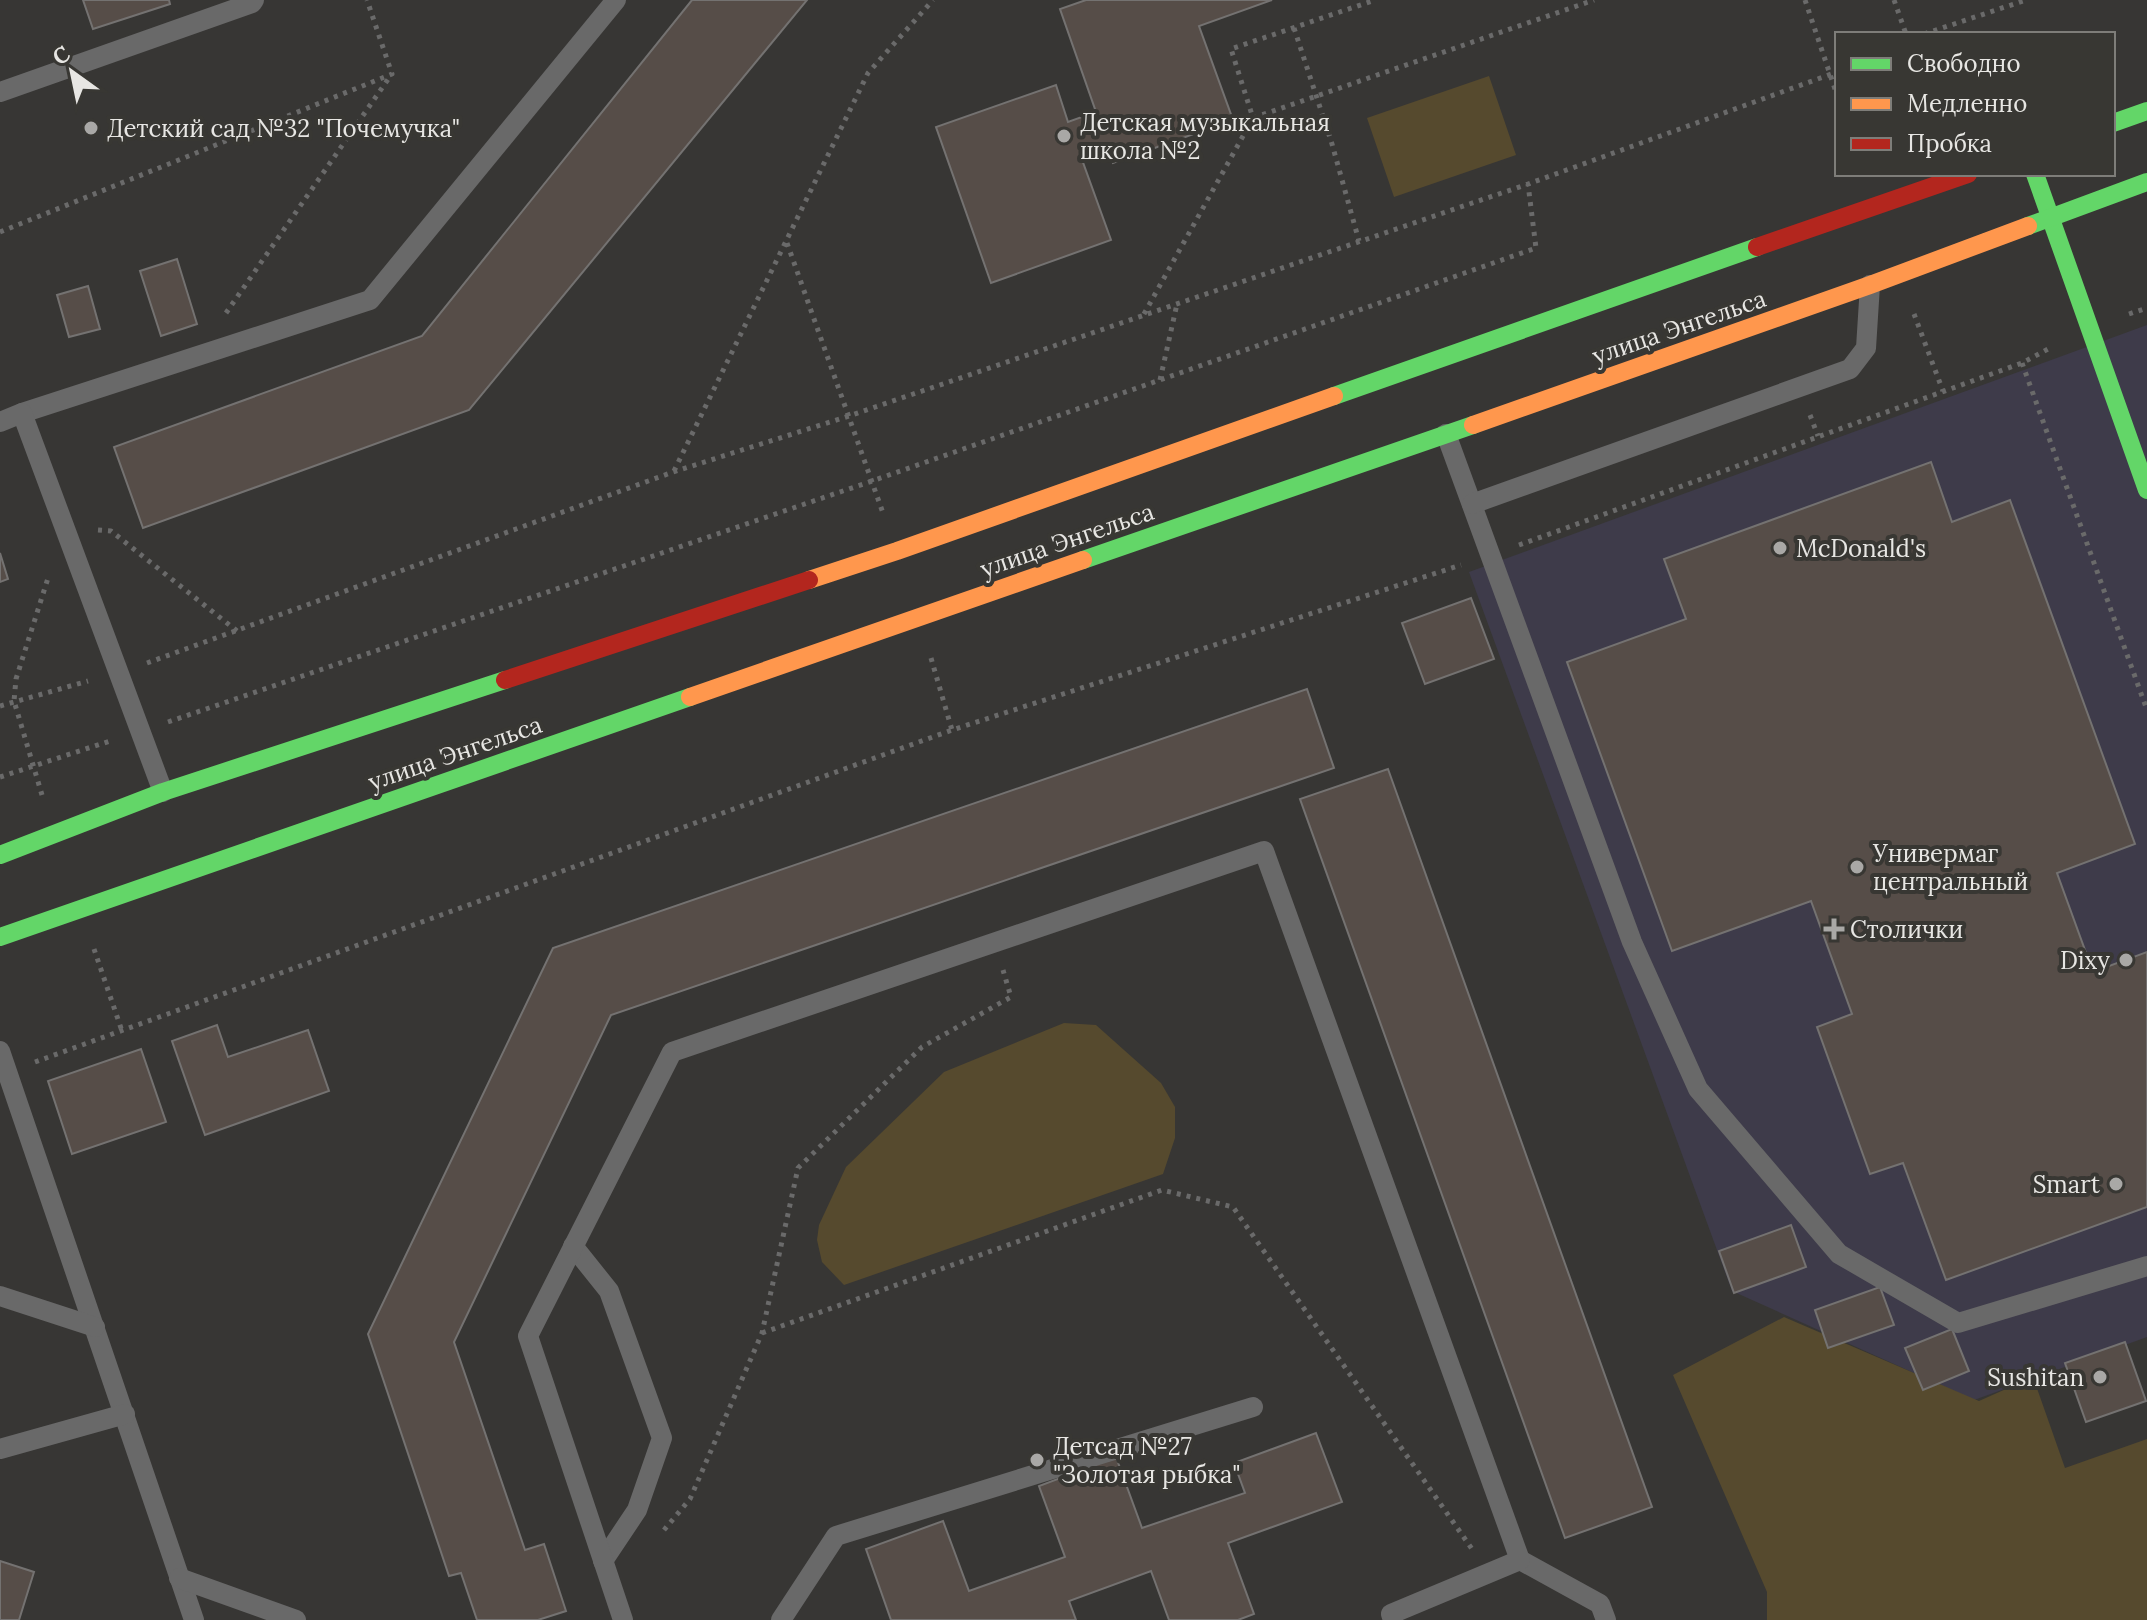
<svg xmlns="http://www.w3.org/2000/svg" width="2147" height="1620" font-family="Lora,serif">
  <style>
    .commercial { fill: #3e3b4a }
    .green { fill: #564a2e }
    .building { fill: #564d48; stroke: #747271; stroke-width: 2 }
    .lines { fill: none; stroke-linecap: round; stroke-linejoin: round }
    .path { stroke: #6a6a6a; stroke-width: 5; stroke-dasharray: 4 6; stroke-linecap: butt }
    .lane { stroke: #696969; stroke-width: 20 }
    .fast { stroke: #63d668; stroke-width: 18 }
    .slow { stroke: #ff974d; stroke-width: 18 }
    .jam { stroke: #b3261e; stroke-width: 18 }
    .poi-dot { fill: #a9a8a6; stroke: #383733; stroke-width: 3 }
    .labels { text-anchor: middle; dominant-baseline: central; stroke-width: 8; stroke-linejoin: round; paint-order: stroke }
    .poi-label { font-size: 24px; fill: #e7e6e3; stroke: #383733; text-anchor: start }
    .street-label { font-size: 24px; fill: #e7e6e3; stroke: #383733 }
  </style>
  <rect width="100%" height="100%" fill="#373634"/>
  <polygon class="commercial" points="2147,325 2147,1337 1974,1400 1732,1291 1469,572"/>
  <g class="green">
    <polygon points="1489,76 1516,155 1394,197 1367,118"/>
    <polygon points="1064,1023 1096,1025 1161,1083 1175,1107 1175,1138 1163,1174 844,1285 822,1262 817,1240 819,1225 846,1167 944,1072"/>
    <polygon points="1784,1317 1979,1401 2033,1377 2065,1468 2147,1439 2147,1620 1767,1620 1767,1592 1673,1375"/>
  </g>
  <g class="building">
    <polygon points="83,0 169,0 170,4 93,29"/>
    <polygon points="692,0 807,0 469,410 143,528 114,447 422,336"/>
    <polygon points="1086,0 1272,0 1199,26 1233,120 1113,163 1107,145 1080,154 1111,240 991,283 936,127 1056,85 1068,122 1096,112 1060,9"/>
    <polygon points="177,259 197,324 161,336 140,271"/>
    <polygon points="88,286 100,329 69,337 57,295"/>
    <polygon points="1931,462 1952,522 2010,500 2135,844 2057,873 2093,972 2147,952 2147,1207 1946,1280 1903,1163 1870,1174 1817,1027 1852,1014 1811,901 1672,951 1567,662 1686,619 1664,559"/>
    <polygon points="0,553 8,579 0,582"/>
    <polygon points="1471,598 1494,659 1425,684 1402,623"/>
    <polygon points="1307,689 1334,768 611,1015 454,1342 525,1550 544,1544 566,1611 538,1620 477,1620 461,1573 449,1576 368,1334 553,948"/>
    <polygon points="1388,769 1652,1507 1565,1538 1300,799"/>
    <polygon points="217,1025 228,1057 308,1030 329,1091 205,1135 172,1041"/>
    <polygon points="141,1049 166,1122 72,1154 48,1081"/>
    <polygon points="1791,1225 1806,1267 1734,1293 1719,1251"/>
    <polygon points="1880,1287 1894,1325 1828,1348 1815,1310"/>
    <polygon points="1952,1329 1969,1371 1923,1390 1905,1348"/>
    <polygon points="2125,1342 2146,1401 2086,1422 2065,1363"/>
    <polygon points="1316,1433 1342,1502 1228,1543 1254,1614 1238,1620 1169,1620 1151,1571 1069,1601 1076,1620 891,1620 866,1549 943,1521 969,1591 1065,1557 1039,1486 1116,1457 1142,1528 1245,1493 1234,1463"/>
    <polygon points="0,1561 34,1572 19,1620 0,1620"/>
  </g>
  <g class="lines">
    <g class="path">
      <polyline points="1805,0 1837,95"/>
      <polyline points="1894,0 1906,34"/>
      <polyline points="1294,28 1332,144 1359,241"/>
      <polyline points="1924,34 2026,0"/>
      <polyline points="1253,118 1594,0"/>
      <polyline points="0,232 392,74 367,0"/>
      <polyline points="787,243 883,513"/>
      <polyline points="226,313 391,75"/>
      <polyline points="1144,314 1253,118 1231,49 1375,0"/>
      <polyline points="1914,314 1943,391"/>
      <polyline points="2129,314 2147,308"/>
      <polyline points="2022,363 2147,710"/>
      <polyline points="1160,380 1177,304"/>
      <polyline points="1810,415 1818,436"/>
      <polyline points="674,471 868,73 933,0"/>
      <polyline points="98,530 111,531 237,631"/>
      <polyline points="1519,545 2022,363 2050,348"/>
      <polyline points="931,658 952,730"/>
      <polyline points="147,663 673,472 849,416 1528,184 1837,72"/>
      <polyline points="0,706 88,681"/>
      <polyline points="168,722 872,481 1536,248 1528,184"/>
      <polyline points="0,777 113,740"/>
      <polyline points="42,795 14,701 16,679 49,575"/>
      <polyline points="94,949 122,1031"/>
      <polyline points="35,1062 952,730 1461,565"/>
      <polyline points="762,1333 1162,1190 1233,1207 1472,1549"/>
      <polyline points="664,1530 690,1499 762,1333 798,1168 922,1047 1011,997 1003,970"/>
    </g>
    <g class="lane">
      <polyline points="0,92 252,3 254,0"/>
      <polyline points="22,413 370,300 616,0"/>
      <polyline points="0,422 22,413 163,792"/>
      <polyline points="1446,434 1632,942 1698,1089 1839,1254 1958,1323 2147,1266"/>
      <polyline points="1472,504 1850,369 1866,348 1870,285"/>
      <polyline points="0,1051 194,1620"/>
      <polyline points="573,1246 609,1291 662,1438 637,1510 603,1561"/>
      <polyline points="0,1296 95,1327"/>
      <polyline points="0,1449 125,1414"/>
      <polyline points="1520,1560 1600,1604 1606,1620"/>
      <polyline points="179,1578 296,1620"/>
      <polyline points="623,1620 528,1336 672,1052 1264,851 1520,1560 1391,1614 1393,1620"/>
      <polyline points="781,1620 836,1536 1253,1407"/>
    </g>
    <g class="fast">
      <polyline points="2113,123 2147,111"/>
      <polyline points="2035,174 2147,490"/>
      <polyline points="2028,226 2147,182"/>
      <polyline points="1334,396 1757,247"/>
      <polyline points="1083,560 1473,425"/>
      <polyline points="0,855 163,792 505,680"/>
      <polyline points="0,937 690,697"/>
    </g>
    <g class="slow">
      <polyline points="1473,425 1870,285 2028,226"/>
      <polyline points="809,580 897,551 1334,396"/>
      <polyline points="690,697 1083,560"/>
    </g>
    <g class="jam">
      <polyline points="1757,247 1968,174"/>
      <polyline points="505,680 809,580"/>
    </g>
  </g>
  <g class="poi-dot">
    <circle cx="91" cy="128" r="8"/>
    <circle cx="1064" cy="136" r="8"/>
    <circle cx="1780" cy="548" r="8"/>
    <circle cx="1857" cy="867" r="8"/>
    <path d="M1830 917h8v8h8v8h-8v8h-8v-8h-8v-8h8z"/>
    <circle cx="2126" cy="960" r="8"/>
    <circle cx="2116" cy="1184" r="8"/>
    <circle cx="2100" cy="1377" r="8"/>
    <circle cx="1037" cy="1460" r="8"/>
  </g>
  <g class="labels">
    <g class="poi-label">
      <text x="1080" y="122">Детская музыкальная<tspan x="1080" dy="28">школа №2</tspan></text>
      <text x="107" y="128">Детский сад №32 "Почемучка"</text>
      <text x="1796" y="548">McDonald's</text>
      <text x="1873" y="853">Универмаг<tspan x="1873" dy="28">центральный</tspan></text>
      <text x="1850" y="929">Столички</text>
      <text x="2110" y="960" text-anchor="end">Dixy</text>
      <text x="2100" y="1184" text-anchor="end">Smart</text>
      <text x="2084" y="1377" text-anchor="end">Sushitan</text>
      <text x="1053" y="1446">Детсад №27<tspan x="1053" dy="28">"Золотая рыбка"</tspan></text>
    </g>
    <g class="street-label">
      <text transform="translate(1679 327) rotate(-19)">улица Энгельса</text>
      <text transform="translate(1067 540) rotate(-19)">улица Энгельса</text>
      <text transform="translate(455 753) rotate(-19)">улица Энгельса</text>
    </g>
  </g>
  <rect x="1835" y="32" width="280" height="144" fill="#383733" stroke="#7e7d79" stroke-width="2"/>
  <rect x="1851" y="58" width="40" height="12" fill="#63d668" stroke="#7e7d79" stroke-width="2"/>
  <text x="1907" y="72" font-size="24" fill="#e7e6e3">Свободно</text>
  <rect x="1851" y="98" width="40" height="12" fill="#ff974d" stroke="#7e7d79" stroke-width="2"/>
  <text x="1907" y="112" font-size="24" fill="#e7e6e3">Медленно</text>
  <rect x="1851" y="138" width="40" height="12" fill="#b3261e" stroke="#7e7d79" stroke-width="2"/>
  <text x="1907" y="152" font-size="24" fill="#e7e6e3">Пробка</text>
  <g transform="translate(72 72) rotate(327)" stroke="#383733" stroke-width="6" paint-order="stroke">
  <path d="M0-6L14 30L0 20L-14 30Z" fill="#e7e6e3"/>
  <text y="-12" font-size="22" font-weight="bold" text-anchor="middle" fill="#e7e6e3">С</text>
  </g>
</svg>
